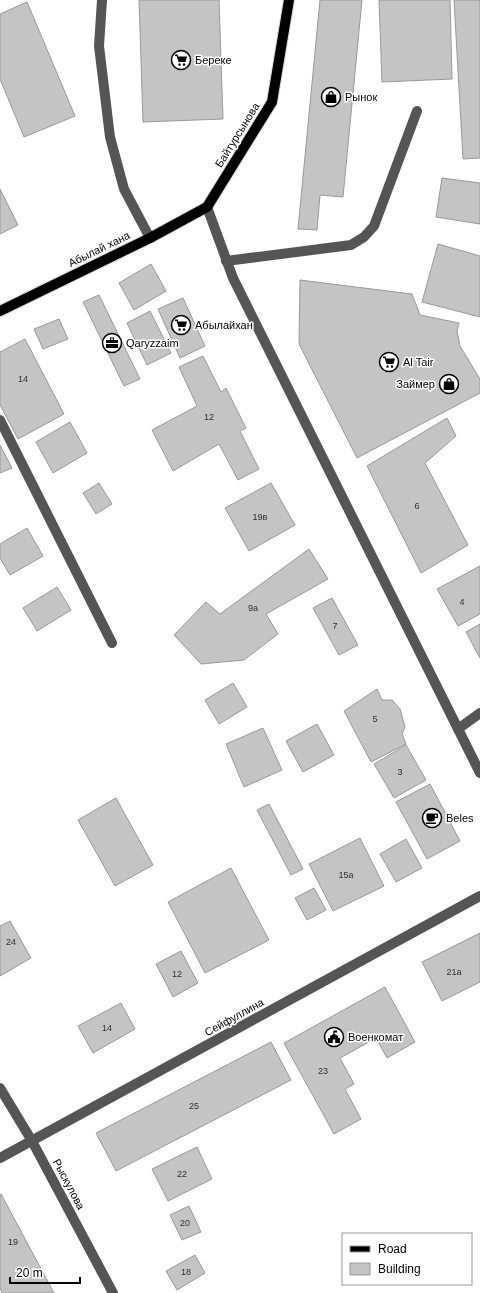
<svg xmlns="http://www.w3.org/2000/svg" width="480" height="1293" font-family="Helvetica,sans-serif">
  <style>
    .building { fill: #c4c4c4; stroke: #999 }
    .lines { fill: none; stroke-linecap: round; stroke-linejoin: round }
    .major-casing { stroke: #dbdbdb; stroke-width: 12 }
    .minor { stroke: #555; stroke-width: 10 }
    .major { stroke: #000; stroke-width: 10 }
    .labels { text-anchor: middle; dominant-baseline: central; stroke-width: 3; stroke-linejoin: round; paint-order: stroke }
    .number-label { font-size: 9px; fill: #313131 }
    .poi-label { font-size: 11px; fill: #000; stroke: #fff; text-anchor: start }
    .street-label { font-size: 11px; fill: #000; stroke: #fff }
  </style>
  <rect width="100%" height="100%" fill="#fff"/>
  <g class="building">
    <polygon points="139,0 219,0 223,119 143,122"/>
    <polygon points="320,0 362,0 343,197 320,195 317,230 298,229"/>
    <polygon points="379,0 450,0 452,79 382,82"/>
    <polygon points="454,0 480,0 480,158 463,159"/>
    <polygon points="27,2 75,116 24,137 0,79 0,14"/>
    <polygon points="442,178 480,183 480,224 436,217"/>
    <polygon points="0,189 18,225 0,234"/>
    <polygon points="438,244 480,256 480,317 422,302"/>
    <polygon points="151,264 166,291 134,310 119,283"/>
    <polygon points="300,280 412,294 420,315 459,323 457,331 460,346 480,379 480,393 357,458 299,344"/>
    <polygon points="99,295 140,379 124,386 83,302"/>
    <polygon points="183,298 205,346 180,358 158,309"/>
    <polygon points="150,311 171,353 147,365 127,323"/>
    <polygon points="59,319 68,339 43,349 34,329"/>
    <polygon points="25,339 64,414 18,439 0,405 0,352"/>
    <polygon points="203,356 221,392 226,388 246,428 240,431 259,469 238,480 219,444 173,471 152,430 197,406 179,367"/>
    <polygon points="447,418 456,436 425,463 468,545 421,573 367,466"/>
    <polygon points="70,422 87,453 53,473 36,442"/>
    <polygon points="0,445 12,468 0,473"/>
    <polygon points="99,483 112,504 96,514 83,493"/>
    <polygon points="271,483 295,525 249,551 225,508"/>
    <polygon points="27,528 43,556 10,575 0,558 0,544"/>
    <polygon points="309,549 328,579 266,614 278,634 244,660 201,664 174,635 206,602 220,614"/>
    <polygon points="480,566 480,614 458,626 437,589"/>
    <polygon points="57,587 71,610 37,631 23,608"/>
    <polygon points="332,598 358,645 339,655 313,608"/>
    <polygon points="480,624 480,658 466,632"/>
    <polygon points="233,683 247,707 219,724 205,700"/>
    <polygon points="377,689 382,700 392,700 400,709 405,727 402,734 406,744 371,762 344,711"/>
    <polygon points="317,724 334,755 303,772 286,741"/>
    <polygon points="263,728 282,770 244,787 226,744"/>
    <polygon points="406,745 426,780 394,798 374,764"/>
    <polygon points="430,784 460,841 427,859 396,802"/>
    <polygon points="116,798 153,865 115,886 78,820"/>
    <polygon points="269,804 303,869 291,875 257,810"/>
    <polygon points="360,838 384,886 333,911 309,864"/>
    <polygon points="406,839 422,868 396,882 380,854"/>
    <polygon points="231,868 269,940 205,973 168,902"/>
    <polygon points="314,888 326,910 307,920 295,898"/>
    <polygon points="10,921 31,958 0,976 0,926"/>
    <polygon points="480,933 480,982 442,1001 422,962"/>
    <polygon points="181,951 198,983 173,997 156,964"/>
    <polygon points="385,987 415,1042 387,1058 376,1038 340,1058 354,1084 345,1089 361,1119 334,1134 284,1043"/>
    <polygon points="121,1003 135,1029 93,1053 78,1026"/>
    <polygon points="271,1042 291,1080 116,1171 96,1133"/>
    <polygon points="197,1147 212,1179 168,1201 152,1169"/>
    <polygon points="1,1194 54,1293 2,1293 0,1288 0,1195"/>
    <polygon points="189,1206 201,1232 182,1240 170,1215"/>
    <polygon points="195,1255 205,1273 177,1290 166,1271"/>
  </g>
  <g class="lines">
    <g class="major-casing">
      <polyline id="major" points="0,311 150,238 207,207 272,102 289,0"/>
    </g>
    <g class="minor">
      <polyline points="102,0 99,46 110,137 124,189 150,238"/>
      <polyline points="207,207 233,278 480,773"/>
      <polyline points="226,261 351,245 364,237 374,226 417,111"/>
      <polyline points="0,420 112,643"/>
      <polyline points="458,729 480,713"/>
      <polyline points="0,1088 32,1141 113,1293"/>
      <polyline points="0,1158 480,896"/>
    </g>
    <use href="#major" class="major"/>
  </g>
  <defs>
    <g id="supermarket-ring" transform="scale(1)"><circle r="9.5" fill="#fff" stroke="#000" stroke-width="1.5"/><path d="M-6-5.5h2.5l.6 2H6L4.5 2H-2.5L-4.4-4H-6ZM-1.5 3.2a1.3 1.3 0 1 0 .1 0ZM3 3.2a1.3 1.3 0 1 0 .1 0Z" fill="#000"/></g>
    <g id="shop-ring" transform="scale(1)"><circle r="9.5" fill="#fff" stroke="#000" stroke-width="1.5"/><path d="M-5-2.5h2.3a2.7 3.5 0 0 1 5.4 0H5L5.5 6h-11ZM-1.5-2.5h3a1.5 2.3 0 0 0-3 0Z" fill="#000"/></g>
    <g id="office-ring" transform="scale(1)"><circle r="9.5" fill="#fff" stroke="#000" stroke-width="1.5"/><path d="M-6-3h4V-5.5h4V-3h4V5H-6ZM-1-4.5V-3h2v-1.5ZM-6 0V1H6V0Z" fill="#000"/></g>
    <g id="cafe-ring" transform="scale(1)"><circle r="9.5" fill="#fff" stroke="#000" stroke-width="1.5"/><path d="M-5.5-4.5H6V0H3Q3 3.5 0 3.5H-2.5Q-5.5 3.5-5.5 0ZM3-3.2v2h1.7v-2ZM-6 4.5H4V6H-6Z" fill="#000"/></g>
    <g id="civic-ring" transform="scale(1)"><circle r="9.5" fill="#fff" stroke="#000" stroke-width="1.5"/><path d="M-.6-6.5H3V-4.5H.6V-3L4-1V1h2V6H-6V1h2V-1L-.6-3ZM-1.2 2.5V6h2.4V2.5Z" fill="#000"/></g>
  </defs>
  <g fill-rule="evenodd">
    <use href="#supermarket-ring" x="181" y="60"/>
    <use href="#shop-ring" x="331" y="97"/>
    <use href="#supermarket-ring" x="181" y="325"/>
    <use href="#office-ring" x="112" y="343"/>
    <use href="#supermarket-ring" x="389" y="362"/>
    <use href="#shop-ring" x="449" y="384"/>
    <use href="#cafe-ring" x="432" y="818"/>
    <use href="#civic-ring" x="334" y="1037"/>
  </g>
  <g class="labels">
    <g class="number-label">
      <text x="23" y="379">14</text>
      <text x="209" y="417">12</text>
      <text x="417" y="506">6</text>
      <text x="260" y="517">19в</text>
      <text x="462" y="602">4</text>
      <text x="253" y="608">9а</text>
      <text x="335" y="626">7</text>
      <text x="375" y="719">5</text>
      <text x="400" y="772">3</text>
      <text x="346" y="875">15а</text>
      <text x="11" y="942">24</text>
      <text x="454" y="972">21а</text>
      <text x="177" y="974">12</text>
      <text x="107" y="1028">14</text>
      <text x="323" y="1071">23</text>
      <text x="194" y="1106">25</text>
      <text x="182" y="1174">22</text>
      <text x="185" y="1223">20</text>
      <text x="13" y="1242">19</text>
      <text x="186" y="1272">18</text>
    </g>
    <g class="poi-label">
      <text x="195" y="60">Береке</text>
      <text x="345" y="97">Рынок</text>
      <text x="195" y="325">Абылайхан</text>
      <text x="126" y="343">Qaryzzaim</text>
      <text x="403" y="362">Al Tair</text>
      <text x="435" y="384" text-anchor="end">Займер</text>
      <text x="446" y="818">Beles</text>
      <text x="348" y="1037">Военкомат</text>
    </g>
    <g class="street-label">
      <text transform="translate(237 135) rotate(-58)">Байтурсынова</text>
      <text transform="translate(99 249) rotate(-26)">Абылай хана</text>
      <text transform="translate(234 1017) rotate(-29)">Сейфуллина</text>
      <text transform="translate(69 1184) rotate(62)">Рыскулова</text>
    </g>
  </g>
  <rect x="342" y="1233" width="130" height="52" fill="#ffffff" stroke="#999999"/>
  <rect x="350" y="1246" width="20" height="6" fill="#000000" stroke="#999999"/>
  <text x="378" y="1253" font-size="12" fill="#000000">Road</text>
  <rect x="350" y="1263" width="20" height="12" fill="#c4c4c4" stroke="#999999"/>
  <text x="378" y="1273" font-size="12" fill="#000000">Building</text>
  <path d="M10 1277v6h70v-6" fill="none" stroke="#000000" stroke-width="2"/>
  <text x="16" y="1277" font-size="12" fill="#000000" stroke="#ffffff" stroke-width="3" paint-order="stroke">20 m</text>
</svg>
